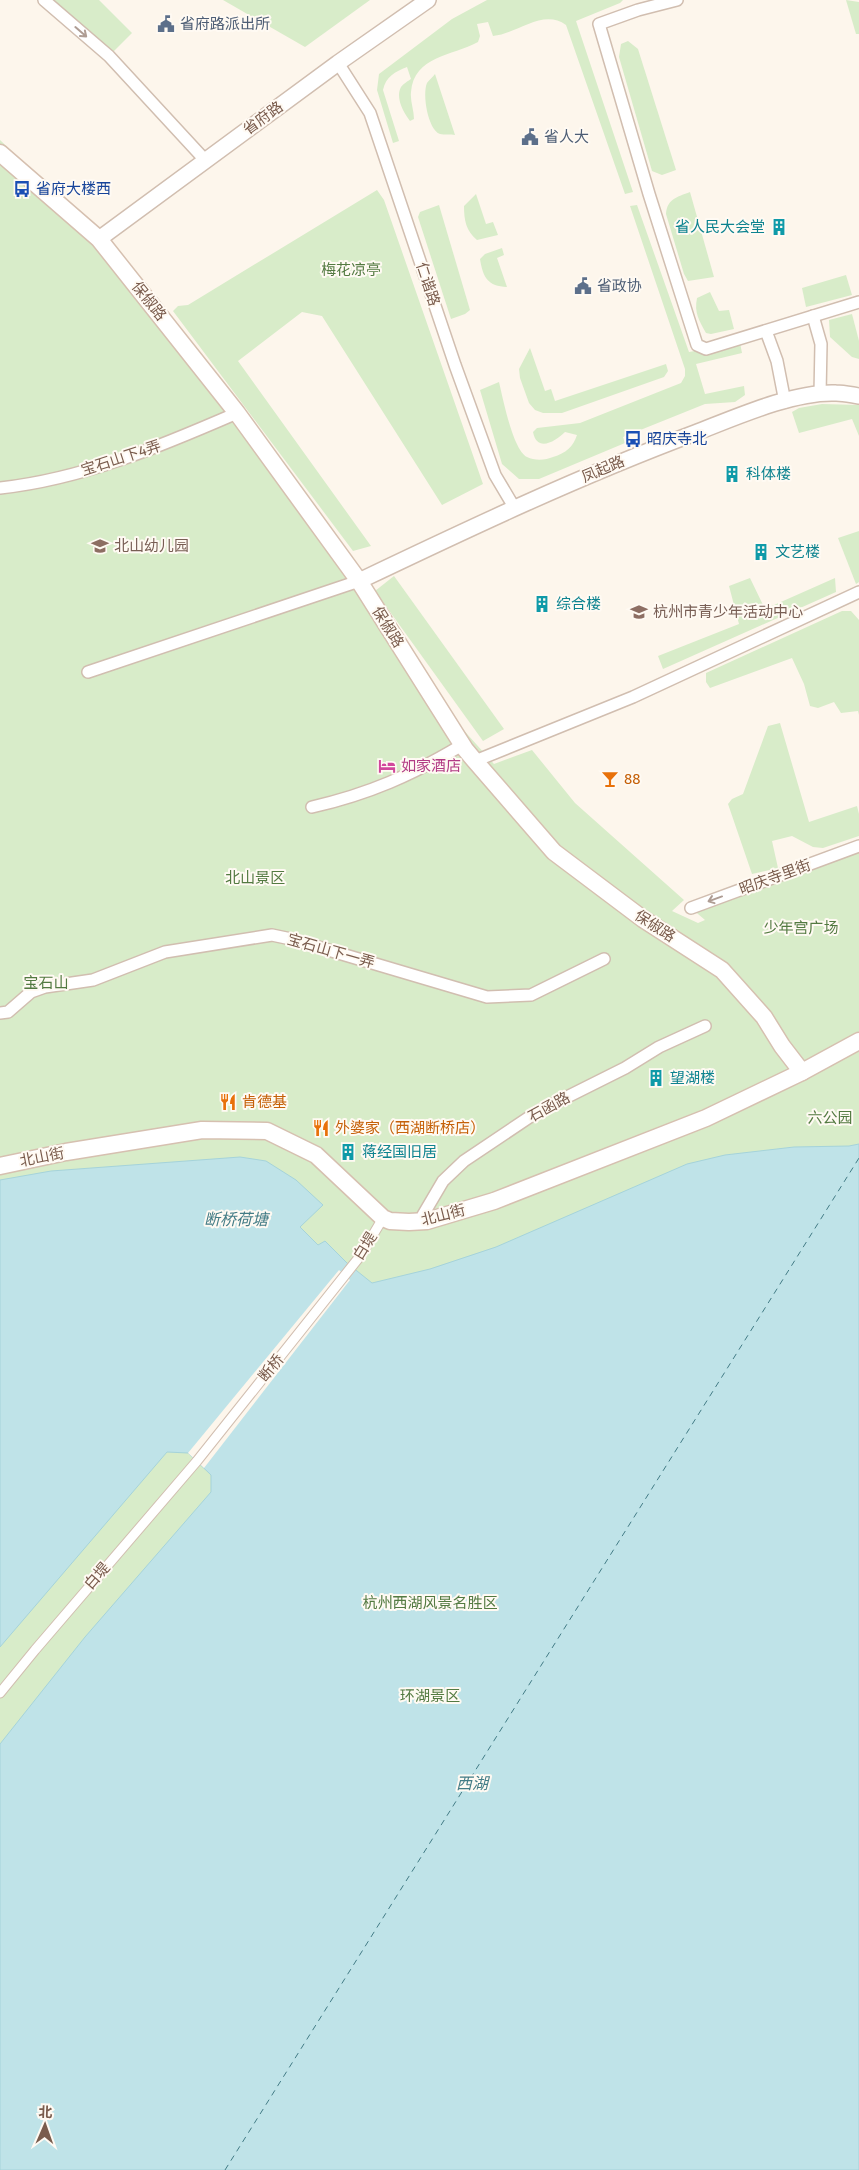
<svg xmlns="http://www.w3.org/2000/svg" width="859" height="2170" font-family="'Fira Sans','Noto Sans SC',sans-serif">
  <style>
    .green { fill: #d8ecc9 }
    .water { fill: #bfe3e8; stroke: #a5d3da }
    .pier { fill: #fdf6ec }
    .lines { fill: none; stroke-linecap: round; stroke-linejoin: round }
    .ferry { stroke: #437c86; stroke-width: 1; stroke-dasharray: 6 5; stroke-linecap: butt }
    .pedestrian-casing { stroke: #d1beb0; stroke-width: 11 }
    .minor-casing { stroke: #d1beb0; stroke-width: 14 }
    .tertiary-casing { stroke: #d1beb0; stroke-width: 18 }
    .secondary-casing { stroke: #d6c0b0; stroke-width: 19 }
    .pedestrian { stroke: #fff; stroke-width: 9 }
    .minor { stroke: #fff; stroke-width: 11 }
    .tertiary { stroke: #fff; stroke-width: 15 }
    .secondary { stroke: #fff; stroke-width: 16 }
    .oneway { stroke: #af9d94 }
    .labels { text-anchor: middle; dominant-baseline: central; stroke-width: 4; stroke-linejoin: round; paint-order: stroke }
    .service-label { font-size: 15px; fill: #4e5e75; stroke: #fffaf3; text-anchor: start }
    .street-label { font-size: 15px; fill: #7a5c4d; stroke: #fffaf3 }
    .transit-label { font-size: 15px; fill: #164399; stroke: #fffaf3; text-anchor: start }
    .culture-label { font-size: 15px; fill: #0d838f; stroke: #fffaf3; text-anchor: start }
    .park-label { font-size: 15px; fill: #537a41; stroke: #fffaf3 }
    .education-label { font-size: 15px; fill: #785e54; stroke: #fffaf3; text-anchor: start }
    .hotel-label { font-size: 15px; fill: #b23c85; stroke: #fffaf3; text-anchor: start }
    .food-label { font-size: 15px; fill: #c56008; stroke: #fffaf3; text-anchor: start }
    .water-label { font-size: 16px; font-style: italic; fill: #437c86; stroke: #fffaf3 }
  </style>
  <rect width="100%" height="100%" fill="#fdf6ec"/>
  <g class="green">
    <polygon points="44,0 99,0 132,33 109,56"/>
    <polygon points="223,0 370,0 305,47"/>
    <path d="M487,0h136l-3,3 -44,18 57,171 -8,2 -59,-169c-23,-17 -49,9 -73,11l-5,-14 -11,2 3,12 -2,6c-26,14 -64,14 -67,50 -1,9 3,18 3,27l-4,2c-6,-8 -15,-23 -9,-34 2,-3 7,-6 10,-8l-4,-12c-12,5 -21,9 -24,23l16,51 -6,2 -16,-53 2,-16 73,-55z"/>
    <polygon points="846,0 859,2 859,34 856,34"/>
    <polygon points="628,41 638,49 676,170 662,175 652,171 619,57 621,44"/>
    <path d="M435,74l20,61c-4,-1 -11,0 -15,-1 -12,-4 -18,-40 -13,-51 2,-3 6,-6 8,-9z"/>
    <polygon points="0,140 86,222 193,344 239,404 459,725 494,764 532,750 575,803 684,900 672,911 698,923 705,920 691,908 859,846 859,2170 0,2170"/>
    <polygon points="377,190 384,200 483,484 442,505 322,316 302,312 238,361 371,546 353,551 173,311 178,306 188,305"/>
    <path d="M690,192l24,85 -26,4 -4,-7 -18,-60c1,-15 11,-17 24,-22z"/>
    <path d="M476,194l10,30 7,-2 5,13 -21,5c-11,-9 -13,-20 -13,-34z"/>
    <polygon points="439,205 470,310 465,314 451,319 418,217 420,212"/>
    <path d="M637,205l52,147 51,-9 2,10 -46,11 9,30 39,-8 1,9 -10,7 -30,2 -82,33 2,6 -86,36h-20l-17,-15 -22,-74 19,-8c4,17 14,68 28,75 8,4 19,3 26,0 13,-4 20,-10 24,-22l-12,-3c-9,9 -28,21 -32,0l4,-4 43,-5 101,-40 4,-7v-7l-55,-163z"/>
    <path d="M502,248l2,7 -7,3 10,29c-19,-1 -24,-9 -27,-28l5,-5z"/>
    <polygon points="846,275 852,295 806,307 802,288"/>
    <path d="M710,292l9,19 10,-1 5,19 -23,5 -5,-1c-7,-13 -12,-20 -9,-35z"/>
    <polygon points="852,314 859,341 859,359 852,357 830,337 829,320"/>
    <polygon points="530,348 545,391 551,389 555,401 666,364 668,371 664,377 562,413 543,413 535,410 529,403 520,378 519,369"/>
    <polygon points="822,404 859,405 859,436 852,419 799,433 792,412 799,408"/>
    <polygon points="859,531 859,582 856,584 838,538"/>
    <polygon points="394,576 504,729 483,741 375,591"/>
    <polygon points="750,578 765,609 835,578 836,592 663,669 658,656 739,624 729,586"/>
    <polygon points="842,611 851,611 859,620 859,715 858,711 841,713 834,702 818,708 810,706 804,684 792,658 710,688 706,682 706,673"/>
    <polygon points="780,723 809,822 857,806 859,814 859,836 823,848 813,847 792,836 772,841 778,868 752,874 728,804 732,799 743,794 768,726"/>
  </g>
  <polygon class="water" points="859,1144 859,2170 0,2170 0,1744 85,1637 211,1492 211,1475 188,1453 167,1452 0,1647 0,1180 51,1171 240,1157 266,1161 296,1180 323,1205 300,1227 318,1245 325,1241 347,1263 372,1283 430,1269 496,1247 687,1164 725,1155 794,1147 849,1146"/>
  <polygon class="pier" points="339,1270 350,1280 204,1468 188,1453"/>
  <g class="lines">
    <polyline class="ferry" points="225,2170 859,1158"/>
    <g class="pedestrian-casing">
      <polyline id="pedestrian" points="0,1693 35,1650 197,1461 361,1255 383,1218"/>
    </g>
    <g class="minor-casing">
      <g id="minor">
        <polyline points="44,0 109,56 205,160"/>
        <polyline points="677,0 638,10 599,24 649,194 697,345 706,349 859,302"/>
        <polyline points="338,63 370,113 455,365 495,475 514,507"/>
        <polyline points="813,316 821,344 820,394"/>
        <polyline points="766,331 777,361 785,402"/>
        <path d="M0,488c83,-9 161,-42 237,-75"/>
        <polyline points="88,672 359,581"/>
        <polyline points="475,761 633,697 859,592"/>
        <path d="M312,807c57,-13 100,-32 150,-62"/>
        <polyline points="691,908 859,846"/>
        <polyline points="0,1013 8,1012 31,992 45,987 93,980 165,952 272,935 291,939 487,997 531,995 604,959"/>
        <polyline points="427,1221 423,1215 443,1181 464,1161 537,1112 625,1068 659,1047 705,1026"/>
      </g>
    </g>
    <g class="tertiary-casing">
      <g id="tertiary">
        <polyline points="99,239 338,63 428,0"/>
        <path d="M359,581c111,-53 221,-105 336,-148 39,-15 99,-42 141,-40 8,0 16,2 23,3"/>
      </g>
    </g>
    <g class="secondary-casing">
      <g id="secondary">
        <polyline points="0,153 99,239 237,413 359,581 465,749 475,761 554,852 643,919 722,970 764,1017 782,1046 802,1072"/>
        <polyline points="0,1166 66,1152 202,1130 267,1131 316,1155 383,1218 390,1221 409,1222 427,1221 494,1201 706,1118 802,1072 859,1041"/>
      </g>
    </g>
    <use href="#pedestrian" class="pedestrian"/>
    <use href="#minor" class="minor"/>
    <use href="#tertiary" class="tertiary"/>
    <use href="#secondary" class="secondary"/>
  </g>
  <defs><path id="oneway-shaft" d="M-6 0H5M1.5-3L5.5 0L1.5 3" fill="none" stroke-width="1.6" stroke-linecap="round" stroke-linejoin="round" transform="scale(1.25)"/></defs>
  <g class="oneway">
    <use href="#oneway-shaft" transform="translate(81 32) rotate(41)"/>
    <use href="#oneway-shaft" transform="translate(715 899) rotate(160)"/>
  </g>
  <defs>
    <g id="civic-bare" transform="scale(1.35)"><path d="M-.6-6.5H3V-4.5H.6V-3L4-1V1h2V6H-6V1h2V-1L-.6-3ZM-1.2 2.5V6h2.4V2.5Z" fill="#5c6f8a" stroke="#fffaf3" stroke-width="2.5" paint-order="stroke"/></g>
    <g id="bus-bare" transform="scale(1.35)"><path d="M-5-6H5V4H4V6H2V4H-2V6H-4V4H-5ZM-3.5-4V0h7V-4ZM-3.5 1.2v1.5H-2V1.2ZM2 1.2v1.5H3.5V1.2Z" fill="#1a4fb4" stroke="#fffaf3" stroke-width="2.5" paint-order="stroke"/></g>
    <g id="building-bare" transform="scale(1.35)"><path d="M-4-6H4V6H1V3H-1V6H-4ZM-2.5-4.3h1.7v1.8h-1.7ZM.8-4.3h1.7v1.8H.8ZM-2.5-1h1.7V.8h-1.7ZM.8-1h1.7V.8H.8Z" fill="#0f9aa8" stroke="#fffaf3" stroke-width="2.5" paint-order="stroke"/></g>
    <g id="school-bare" transform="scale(1.35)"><path d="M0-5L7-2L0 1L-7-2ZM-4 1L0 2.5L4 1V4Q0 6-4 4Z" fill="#8d6e63" stroke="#fffaf3" stroke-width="2.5" paint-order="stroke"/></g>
    <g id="hotel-bare" transform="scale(1.35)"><path d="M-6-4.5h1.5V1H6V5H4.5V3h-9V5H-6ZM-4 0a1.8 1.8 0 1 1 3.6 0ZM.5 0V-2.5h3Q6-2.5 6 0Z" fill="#d1479c" stroke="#fffaf3" stroke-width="2.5" paint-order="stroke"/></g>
    <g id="bar-bare" transform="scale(1.35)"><path d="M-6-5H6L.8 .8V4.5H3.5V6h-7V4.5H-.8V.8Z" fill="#e8710a" stroke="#fffaf3" stroke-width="2.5" paint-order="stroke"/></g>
    <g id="restaurant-bare" transform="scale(1.35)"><path d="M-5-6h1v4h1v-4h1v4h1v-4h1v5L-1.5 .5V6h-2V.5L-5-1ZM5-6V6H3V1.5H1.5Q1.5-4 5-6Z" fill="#e8710a" stroke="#fffaf3" stroke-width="2.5" paint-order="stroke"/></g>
  </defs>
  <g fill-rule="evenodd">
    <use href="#civic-bare" x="166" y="24"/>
    <use href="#civic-bare" x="530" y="137"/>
    <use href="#bus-bare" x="22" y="189"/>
    <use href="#building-bare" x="779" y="227"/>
    <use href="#civic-bare" x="583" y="286"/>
    <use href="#bus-bare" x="633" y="439"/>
    <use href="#building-bare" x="732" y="474"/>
    <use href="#school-bare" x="100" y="546"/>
    <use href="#building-bare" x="761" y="552"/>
    <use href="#building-bare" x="542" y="604"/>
    <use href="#school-bare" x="639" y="612"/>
    <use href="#hotel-bare" x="387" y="766"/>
    <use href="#bar-bare" x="610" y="779"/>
    <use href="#building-bare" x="656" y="1078"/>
    <use href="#restaurant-bare" x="228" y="1102"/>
    <use href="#restaurant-bare" x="321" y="1128"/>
    <use href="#building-bare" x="348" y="1152"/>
  </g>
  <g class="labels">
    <g class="service-label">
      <text x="180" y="24">省府路派出所</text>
      <text x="544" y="137">省人大</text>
      <text x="597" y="286">省政协</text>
    </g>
    <g class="street-label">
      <text transform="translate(263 118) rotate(-36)">省府路</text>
      <text transform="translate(428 284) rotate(72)">仁谐路</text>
      <text transform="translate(149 301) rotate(51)">保俶路</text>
      <text transform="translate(121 458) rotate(-18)">宝石山下4弄</text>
      <text transform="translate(603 469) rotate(-23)">凤起路</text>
      <text transform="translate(388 627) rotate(58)">保俶路</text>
      <text transform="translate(775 877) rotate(-20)">昭庆寺里街</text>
      <text transform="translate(655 926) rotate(33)">保俶路</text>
      <text transform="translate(331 951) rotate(16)">宝石山下一弄</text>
      <text transform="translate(549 1107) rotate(-29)">石函路</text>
      <text transform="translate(42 1157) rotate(-11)">北山街</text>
      <text transform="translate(443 1215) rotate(-14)">北山街</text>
      <text transform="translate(365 1246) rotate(-58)">白堤</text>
      <text transform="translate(271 1368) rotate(-51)">断桥</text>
      <text transform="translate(97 1576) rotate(-49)">白堤</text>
    </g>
    <g class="transit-label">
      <text x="36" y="189">省府大楼西</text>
      <text x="647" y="439">昭庆寺北</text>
    </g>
    <g class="culture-label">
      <text x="765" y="227" text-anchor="end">省人民大会堂</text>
      <text x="746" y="474">科体楼</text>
      <text x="775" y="552">文艺楼</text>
      <text x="556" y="604">综合楼</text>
      <text x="670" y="1078">望湖楼</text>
      <text x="362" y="1152">蒋经国旧居</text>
    </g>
    <g class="park-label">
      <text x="351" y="270">梅花凉亭</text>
      <text x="255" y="878">北山景区</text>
      <text x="801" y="928">少年宫广场</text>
      <text x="46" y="983">宝石山</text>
      <text x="830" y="1118">六公园</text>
      <text x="430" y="1603">杭州西湖风景名胜区</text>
      <text x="430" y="1696">环湖景区</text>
    </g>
    <g class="education-label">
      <text x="114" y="546">北山幼儿园</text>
      <text x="653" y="612">杭州市青少年活动中心</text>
    </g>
    <g class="hotel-label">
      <text x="401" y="766">如家酒店</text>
    </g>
    <g class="food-label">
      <text x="624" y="779">88</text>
      <text x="242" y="1102">肯德基</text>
      <text x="335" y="1128">外婆家（西湖断桥店）</text>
    </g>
    <g class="water-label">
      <text x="236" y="1219">断桥荷塘</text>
      <text x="472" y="1783">西湖</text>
    </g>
  </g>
  <g transform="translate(45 2125) rotate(2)" stroke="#fffaf3" stroke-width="4" paint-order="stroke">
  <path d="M0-4L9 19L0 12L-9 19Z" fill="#7a5c4d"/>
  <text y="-8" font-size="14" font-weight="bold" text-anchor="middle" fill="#7a5c4d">北</text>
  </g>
</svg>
